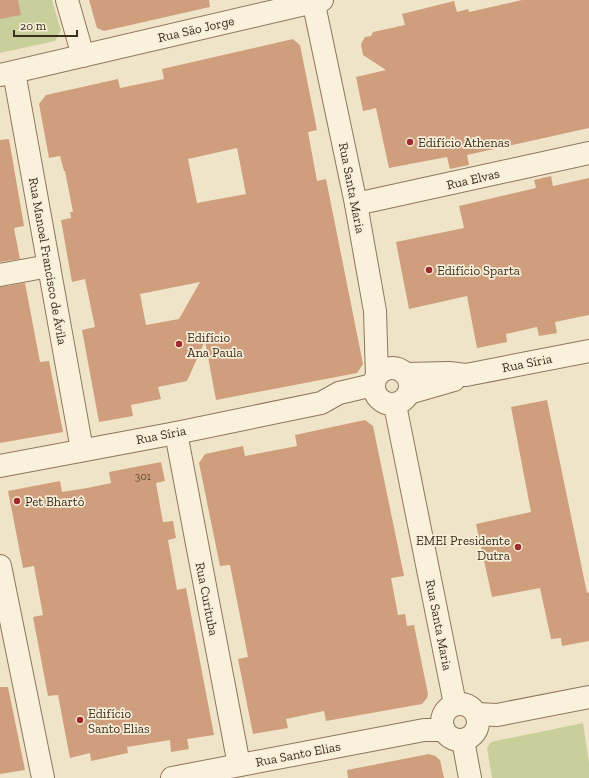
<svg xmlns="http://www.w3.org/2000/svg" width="589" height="778" font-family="'Zilla Slab',serif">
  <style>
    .green { fill: #c9cf9b }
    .building { fill: #cf9f7d; fill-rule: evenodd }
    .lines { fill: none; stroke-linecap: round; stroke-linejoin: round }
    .minor-casing { stroke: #8d765c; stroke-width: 24 }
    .tertiary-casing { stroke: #8d765c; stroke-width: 24 }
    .minor { stroke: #faf1dc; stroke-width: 22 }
    .tertiary { stroke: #faf1dc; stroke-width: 22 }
    .poi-dot { fill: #9e2a2b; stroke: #f7eed8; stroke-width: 1.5 }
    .labels { text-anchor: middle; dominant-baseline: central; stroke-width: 3.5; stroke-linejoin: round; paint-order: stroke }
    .number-label { font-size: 11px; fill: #624a37 }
    .street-label { font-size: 13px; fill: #3d2e20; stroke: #f7eed8 }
    .poi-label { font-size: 13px; fill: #3d2e20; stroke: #f7eed8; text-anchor: start }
  </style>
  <rect width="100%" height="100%" fill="#f0e4c8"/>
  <g class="green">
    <polygon points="18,0 52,0 61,30 55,41 0,53 0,19"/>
    <polygon points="583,723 589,763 589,778 492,778 487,748 491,742"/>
  </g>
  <g class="building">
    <polygon points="0,0 18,0 21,15 0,19"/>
    <polygon points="89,0 209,0 210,7 104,31 97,28"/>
    <polygon points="522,0 589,0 589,128 467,155 469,165 450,169 447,157 389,168 376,108 363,111 356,77 386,70 363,55 361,44 365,37 371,36 373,32 405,25 402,14 454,1 457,12 468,9 469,12"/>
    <path d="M293,39l7,6 17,85 -9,2 9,49 9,-2 37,185 -6,9 -141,27 -11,-59 -18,40 -29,6 3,12 -30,6 2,11 -34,6 -17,-92 13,-3 -10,-48 -13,3 -11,-62 10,-2 -1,-6h3l-8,-41h-1l-4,-15 -11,2 -10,-54 7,-9 72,-16 2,9 44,-9 -2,-10zM237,148l9,46 -49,9 -9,-44zM200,282l-21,37 -33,6 -6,-31z"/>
    <polygon points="9,139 24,226 14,228 20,259 0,262 0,140"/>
    <polygon points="551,176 553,186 589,178 589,315 555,322 557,333 539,336 537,327 506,334 507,342 477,348 467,296 409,309 396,242 464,228 459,206 536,188 534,180"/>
    <polygon points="25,283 40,362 49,361 63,432 0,443 0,287"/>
    <polygon points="547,400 587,593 589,592 589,641 562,646 561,638 551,639 540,588 492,597 476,524 531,512 511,407"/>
    <polygon points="365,420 373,426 404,576 391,578 398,615 405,614 407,626 414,625 428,694 427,698 422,704 326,721 324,711 286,719 288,728 253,734 238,659 248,657 230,565 220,566 199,463 205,454 243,446 245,456 297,446 295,435"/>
    <polygon points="161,462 165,481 156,483 160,506 163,522 173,521 176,538 168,540 177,590 186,588 214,735 187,739 189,749 171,752 170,740 127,747 128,753 91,761 90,753 70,758 58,695 48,696 33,617 43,615 34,566 23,568 8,491 60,481 62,492 87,488 111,483 109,472"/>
    <polygon points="0,687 8,687 25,770 0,774"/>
    <polygon points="429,754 435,756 440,760 444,778 348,778 347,770"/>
  </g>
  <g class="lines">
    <g class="minor-casing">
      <g id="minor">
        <polyline points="67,0 83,56"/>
        <polyline points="14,72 82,450"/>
        <polyline points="0,75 322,0"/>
        <polyline points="356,204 589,153"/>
        <polyline points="0,275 49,266"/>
        <polyline points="406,374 449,373 466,375 589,351"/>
        <polyline points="409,393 454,380"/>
        <polyline points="176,433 239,765"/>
        <polyline points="0,466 176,433 321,403 339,393 373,385"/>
        <polyline points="0,566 43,778"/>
        <polyline points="477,714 497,715 589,697"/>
        <polyline points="172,778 424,730 444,730"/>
      </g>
    </g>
    <g class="tertiary-casing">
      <g id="tertiary">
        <polyline points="313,0 356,204 375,311 377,376"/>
        <circle cx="392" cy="386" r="18"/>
        <polyline points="395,405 455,704"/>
        <circle cx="460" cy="722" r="18"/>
        <polyline points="463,740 470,778"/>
      </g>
    </g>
    <use href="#minor" class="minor"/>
    <use href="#tertiary" class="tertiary"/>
  </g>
  <g class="poi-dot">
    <circle cx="410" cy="142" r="4"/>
    <circle cx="429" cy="270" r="4"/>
    <circle cx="179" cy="344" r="4"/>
    <circle cx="17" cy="501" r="4"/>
    <circle cx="518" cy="547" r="4"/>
    <circle cx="80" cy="720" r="4"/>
  </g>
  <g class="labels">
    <g class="number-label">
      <text x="143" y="476">301</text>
    </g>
    <g class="street-label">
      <text transform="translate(196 29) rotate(-13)">Rua São Jorge</text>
      <text transform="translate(473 179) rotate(-13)">Rua Elvas</text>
      <text transform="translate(352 188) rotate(79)">Rua Santa Maria</text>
      <text transform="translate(48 261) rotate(80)">Rua Manoel Francisco de Ávila</text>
      <text transform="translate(527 363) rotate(-11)">Rua Síria</text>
      <text transform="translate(161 435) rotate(-11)">Rua Síria</text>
      <text transform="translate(207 599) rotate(79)">Rua Curituba</text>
      <text transform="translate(439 625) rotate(79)">Rua Santa Maria</text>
      <text transform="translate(298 754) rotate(-11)">Rua Santo Elias</text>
    </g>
    <g class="poi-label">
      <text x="418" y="142">Edifício Athenas</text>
      <text x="437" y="270">Edifício Sparta</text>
      <text x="187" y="337">Edifício<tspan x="187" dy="15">Ana Paula</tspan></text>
      <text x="25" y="501">Pet Bhartô</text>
      <text x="510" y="540" text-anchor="end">EMEI Presidente<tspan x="510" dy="15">Dutra</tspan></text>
      <text x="88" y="713">Edifício<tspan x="88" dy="15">Santo Elias</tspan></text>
    </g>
  </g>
  <path d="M14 30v6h63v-6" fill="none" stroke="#3d2e20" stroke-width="2"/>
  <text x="20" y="30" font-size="12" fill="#3d2e20" stroke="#f7eed8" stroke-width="3" paint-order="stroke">20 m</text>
</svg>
